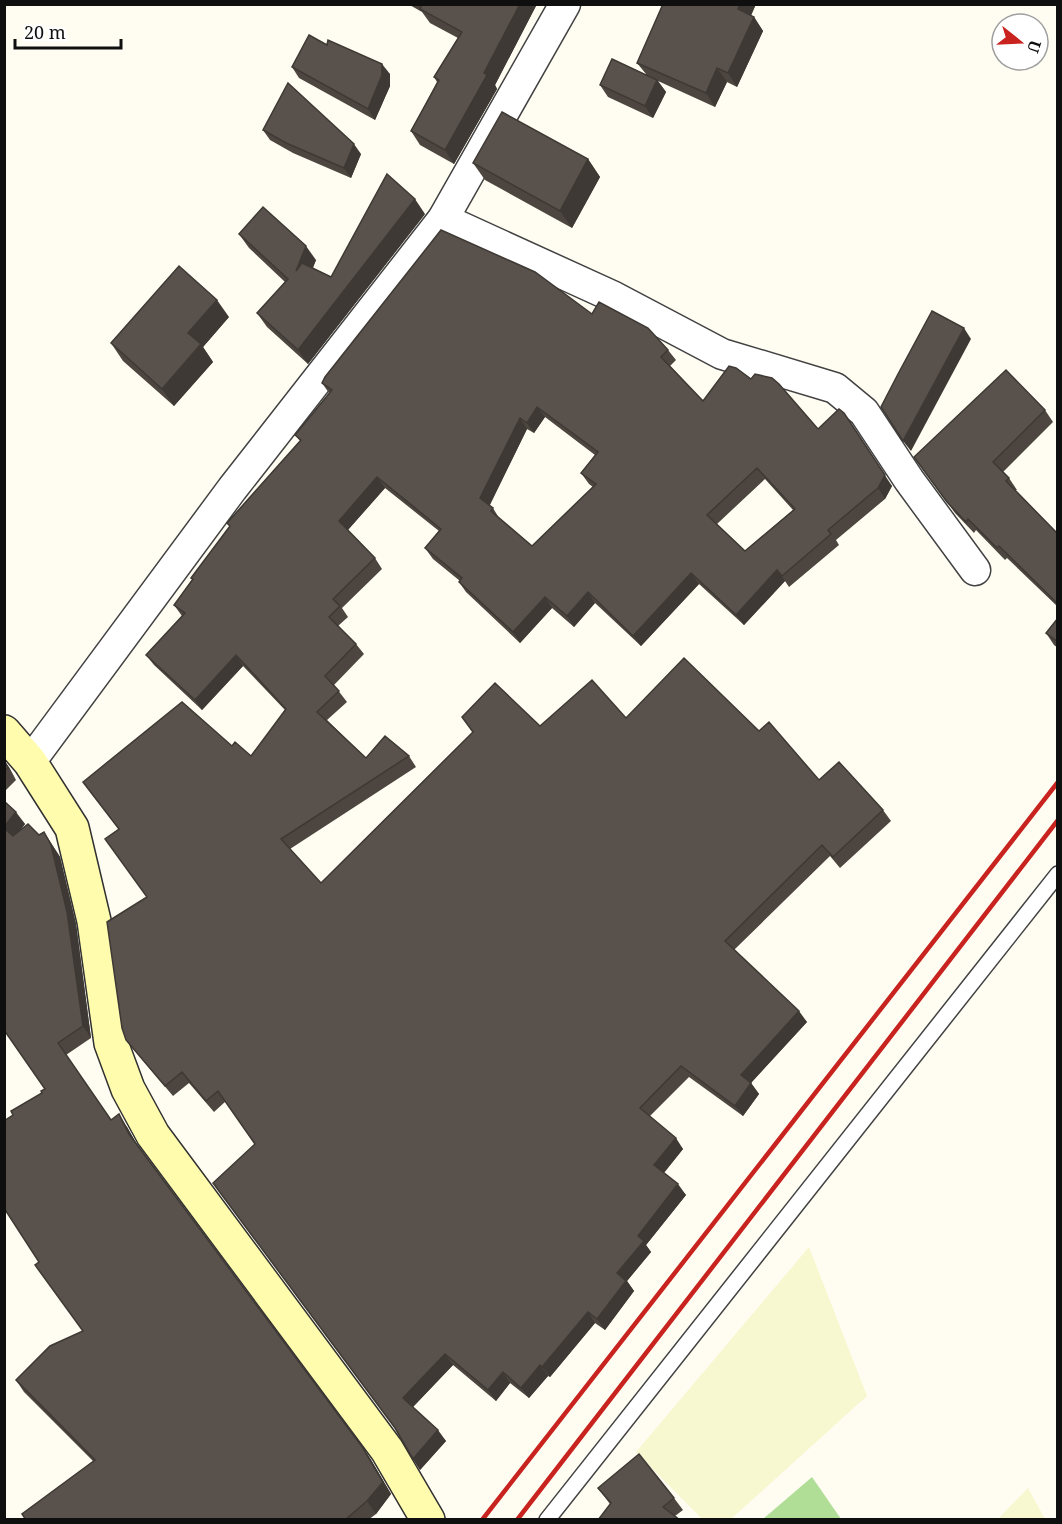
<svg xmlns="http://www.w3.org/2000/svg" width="1062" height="1524" font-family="'Noto Serif',serif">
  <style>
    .farmland { fill: #f7f7d0 }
    .forest { fill: #b1de97 }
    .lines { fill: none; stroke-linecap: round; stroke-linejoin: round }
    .service-casing { stroke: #424242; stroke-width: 18 }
    .minor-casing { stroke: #424242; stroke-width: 33 }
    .secondary-casing { stroke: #313131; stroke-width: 36 }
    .service { stroke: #fff; stroke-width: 15 }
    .minor { stroke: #fff; stroke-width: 30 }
    .secondary { stroke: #fffcad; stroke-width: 33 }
    .rail { stroke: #c8231e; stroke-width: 4.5 }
    .wall { fill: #4d4640; fill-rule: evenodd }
    .shaded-wall { fill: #3e3934 }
    .building { fill: #59514b; stroke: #3e3934; stroke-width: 1.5; fill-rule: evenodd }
  </style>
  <rect width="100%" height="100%" fill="#fffdf2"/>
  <g class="farmland">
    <polygon points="809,1247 867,1396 731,1519 702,1519 636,1452"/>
    <polygon points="1028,1488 1045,1519 998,1519"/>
  </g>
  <polygon class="forest" points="812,1477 841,1519 763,1519"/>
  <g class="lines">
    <g class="service-casing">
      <polyline id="service" points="547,1520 1058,874"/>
    </g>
    <g class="minor-casing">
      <g id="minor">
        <polyline points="443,219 614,297 722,354 835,388 864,412 909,480 975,570"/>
        <polyline points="30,762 232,489 443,219 565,4"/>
      </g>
    </g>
    <g class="secondary-casing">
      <polyline id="secondary" points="4,732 30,762 72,828 94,921 111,1043 128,1089 153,1135 387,1450 428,1520"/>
    </g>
    <use href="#service" class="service"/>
    <use href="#minor" class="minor"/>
    <use href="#secondary" class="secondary"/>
    <g class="rail">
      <polyline points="482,1520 1058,782"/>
      <polyline points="517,1520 1058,820"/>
    </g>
  </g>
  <g class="wall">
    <polygon points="408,4 537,4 495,85 497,89 454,164 420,145 411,131 437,82 434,77 458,38 430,23 422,12"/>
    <polygon points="663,4 756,4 751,16 754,17 763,31 737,87 727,82 715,107 658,81 666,92 653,118 608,97 600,85 646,74 637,63"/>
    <polygon points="327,45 390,74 390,86 375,120 299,78 292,67"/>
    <polygon points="263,130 361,154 351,178 293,153 270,140"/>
    <polygon points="588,159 600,177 572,228 485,180 473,163"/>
    <polygon points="425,214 308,364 267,327 257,313 285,282 249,248 239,234 316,260 313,268 331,277"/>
    <path d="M592,314l76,36 8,10 -6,6 33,35 115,28 74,57 -7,13 -49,41 3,5 -50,42 -4,-6 -41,44 -45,-41 -58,62 -46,-43 -21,24 -22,-19 -32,35 -54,-51 -7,-10 1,-1 -27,-22 -8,-11 14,-17 -54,-43 -37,42 27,28 7,11 -40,39 6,9 -10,9 18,18 8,10 -30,31 13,17 -20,18 39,38 43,-2 7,11 -126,82 31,34 152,-151 -11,-15 78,9 86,-8 133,13 60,49 64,30 8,11 -51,47 -10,-12 -96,94 73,72 -56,61 8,11 -16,22 -54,-39 -39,39 33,33 -19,24 22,22 -40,50 5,7 -24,29 7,10 -29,39 -10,-7 -45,54 -2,-1 -19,22 -19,-15 -14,18 -43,-36 -40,42 33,34 -26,29 -7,-11 -158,-315 -29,-43 -12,11 -25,-29 -16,13 -39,-46 -8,-10 21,-143 -28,-68 -36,-47 149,-36 19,10 34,-46 -42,-44 -41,44 -48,-45 -8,-10 36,-39 -8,-11 18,-25 -1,-2 39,-51 -3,-4 73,-82 -5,-6 34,-42 -7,-10zM545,417l50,38 -14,18 8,11 4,3 -61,59 -33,-28 -6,-10 -4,-2 38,-77 7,4zM765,479l28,31 -48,41 -28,-27z"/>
    <polygon points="229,317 203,347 213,362 174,406 123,361 111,343"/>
    <polygon points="1045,410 1053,422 1003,472 1009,478 1017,490 1015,491 1058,534 1058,607 1007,558 1005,560 976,530 974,533 955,513 914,457"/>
    <polygon points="1058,618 1058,648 1054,645 1046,633"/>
    <polygon points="4,760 16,780 4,792"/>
    <polygon points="4,801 25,824 20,831 39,835 44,832 60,857 76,924 91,1038 66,1055 111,1120 127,1127 136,1143 371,1460 391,1494 376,1514 368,1520 26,1520 93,1461 24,1392 16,1380 83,1331 39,1262 13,1115 42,1093 45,1089"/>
    <polygon points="598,1488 674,1498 683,1510 675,1516 610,1504"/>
  </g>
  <g class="shaded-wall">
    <polygon points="520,4 537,4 495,85 497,89 454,164 445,150"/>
    <polygon points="740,4 756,4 747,23 738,9"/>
    <polygon points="754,17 763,31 737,87 728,73"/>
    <polygon points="382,64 390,74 390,86 375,120 368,109"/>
    <polygon points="717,68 727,82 715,107 706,93"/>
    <polygon points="657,80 666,92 653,118 645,106"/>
    <polygon points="354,144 361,154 351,178 344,168"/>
    <polygon points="588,159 600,177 572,228 560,211"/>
    <polygon points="415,199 425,214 308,364 298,350"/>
    <polygon points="306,246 316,260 305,285 296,271"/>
    <polygon points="217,300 229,317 203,347 213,362 174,406 162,389 188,333"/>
    <polygon points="964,328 971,339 911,451 903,441"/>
    <polygon points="537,407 545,417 534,433 527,423"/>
    <polygon points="844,413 892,486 885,499 878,488"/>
    <polygon points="520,418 527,429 488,509 480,498"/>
    <polygon points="377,477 385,488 346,532 339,521"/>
    <polygon points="777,570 785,581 744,625 736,615"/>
    <polygon points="691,573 699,584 641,646 633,636"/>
    <polygon points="588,592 595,603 574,627 567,616"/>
    <polygon points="545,597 552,608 520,643 513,632"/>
    <polygon points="236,655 243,666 202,710 195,700"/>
    <polygon points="4,760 9,767 16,780 8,768"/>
    <polygon points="16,812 25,824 12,840 4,827"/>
    <polygon points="44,832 60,857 76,924 91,1038 83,1026"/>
    <polygon points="799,1011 807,1022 748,1086 741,1075"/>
    <polygon points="751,1083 759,1094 743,1116 735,1106"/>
    <polygon points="119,1114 127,1127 138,1146 129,1134"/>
    <polygon points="676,1138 683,1149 661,1176 654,1165"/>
    <polygon points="678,1184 686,1195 646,1245 651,1252 627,1281 634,1291 605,1330 597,1319 617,1273 638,1236"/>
    <polygon points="588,1312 595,1323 550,1377 542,1367"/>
    <polygon points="445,1354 453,1365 411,1409 403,1398"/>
    <polygon points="540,1365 548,1376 529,1398 521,1388"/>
    <polygon points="503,1372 510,1383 496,1401 488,1390"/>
    <polygon points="438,1430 446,1441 420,1470 413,1459"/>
    <polygon points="363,1448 371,1460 391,1494 376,1514 367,1501"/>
  </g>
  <g class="building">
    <polygon points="422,4 520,4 484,73 487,75 445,150 411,131 439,80 434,77 462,32 420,9"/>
    <polygon points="663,4 740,4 738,9 754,17 728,73 717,68 706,93 637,63"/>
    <polygon points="309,35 327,45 328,40 382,64 382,75 368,109 292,67"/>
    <polygon points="612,59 657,80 645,106 600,85"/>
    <polygon points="288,83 354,144 344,168 286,143 263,130"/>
    <polygon points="502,112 588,159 560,211 473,163"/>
    <polygon points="387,174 415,199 298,350 257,313 288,279 239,234 263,207 306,246 296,271 302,263 331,277"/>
    <path d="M441,230l94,42 57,42 7,-12 49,26 20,22 -7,7 42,44 26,-35 7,2 15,11 4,-5 17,4 7,6 39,45 21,-20 5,4 41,62 -7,13 -50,42 3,4 -49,42 -5,-6 -41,45 -45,-42 -58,63 -45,-44 -21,24 -22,-19 -32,35 -54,-50 3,-4 -37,-30 16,-19 -64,-52 -38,44 36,37 -42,41 7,7 -11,11 27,27 -31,32 14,15 -22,21 49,46 19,-22 24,20 -128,83 40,44 152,-151 -11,-15 33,-34 45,43 52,-46 34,38 58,-60 75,73 10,-9 50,58 20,-18 44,48 -50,47 -11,-12 -97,96 74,70 -58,64 10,8 -16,23 -54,-40 -41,42 36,30 -22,27 24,19 -40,52 6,5 -27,32 9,8 -29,38 -9,-7 -46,55 -2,-2 -19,23 -18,-16 -15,18 -43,-36 -42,44 35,32 -25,29 -18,-31 -182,-245 42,-39 -37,-53 -12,10 -24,-29 -17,14 -39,-46 -4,-12 -15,-106 40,-25 -42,-58 14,-10 -36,-47 99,-80 50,44 3,-4 16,14 35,-47 -50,-54 -41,45 -49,-45 39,-42 -11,-8 19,-26 -2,-1 39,-52 -3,-3 74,-83 -6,-5 37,-45 -10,-7 3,-6zM537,407l61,45 -17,21 15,11 -64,62 -41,-35 2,-3 -13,-10 40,-80 7,5zM757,468l38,41 -50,42 -38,-36z"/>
    <polygon points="179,266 217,300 188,333 201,344 162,389 111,343"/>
    <polygon points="932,311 964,328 903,441 881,407 898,374"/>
    <polygon points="1006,370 1045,410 993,462 1009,478 1006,481 1058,534 1058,604 999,546 997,548 968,519 966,522 947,502 914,457"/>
    <polygon points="1058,618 1058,642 1046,633"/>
    <polygon points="4,761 8,768 4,771"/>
    <polygon points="4,801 16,812 4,827"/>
    <polygon points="28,824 39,835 44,832 51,845 67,912 83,1026 58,1043 111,1120 119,1114 129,1134 363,1448 383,1482 367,1501 345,1520 26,1520 22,1514 95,1460 16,1380 50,1346 83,1331 35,1265 39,1262 4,1208 4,1121 13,1115 11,1111 42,1093 41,1091 45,1089 4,1030 4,828 13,836"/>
    <polygon points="639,1454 674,1498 663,1507 680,1520 598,1520 611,1503 598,1488"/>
  </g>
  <rect width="1062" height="1524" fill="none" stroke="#0f0f0f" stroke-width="12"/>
  <g transform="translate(1020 42) rotate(108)"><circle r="28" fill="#ffffff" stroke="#9f9f9f" stroke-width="1.5"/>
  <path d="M0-4.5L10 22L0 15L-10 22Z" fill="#c8231e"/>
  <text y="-9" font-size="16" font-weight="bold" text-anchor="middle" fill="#0f0f0f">U</text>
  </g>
  <path d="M15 39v9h106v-9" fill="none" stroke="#0f0f0f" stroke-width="3"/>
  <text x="24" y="39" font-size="18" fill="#0f0f0f" stroke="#ffffff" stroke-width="4.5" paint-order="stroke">20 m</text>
</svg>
